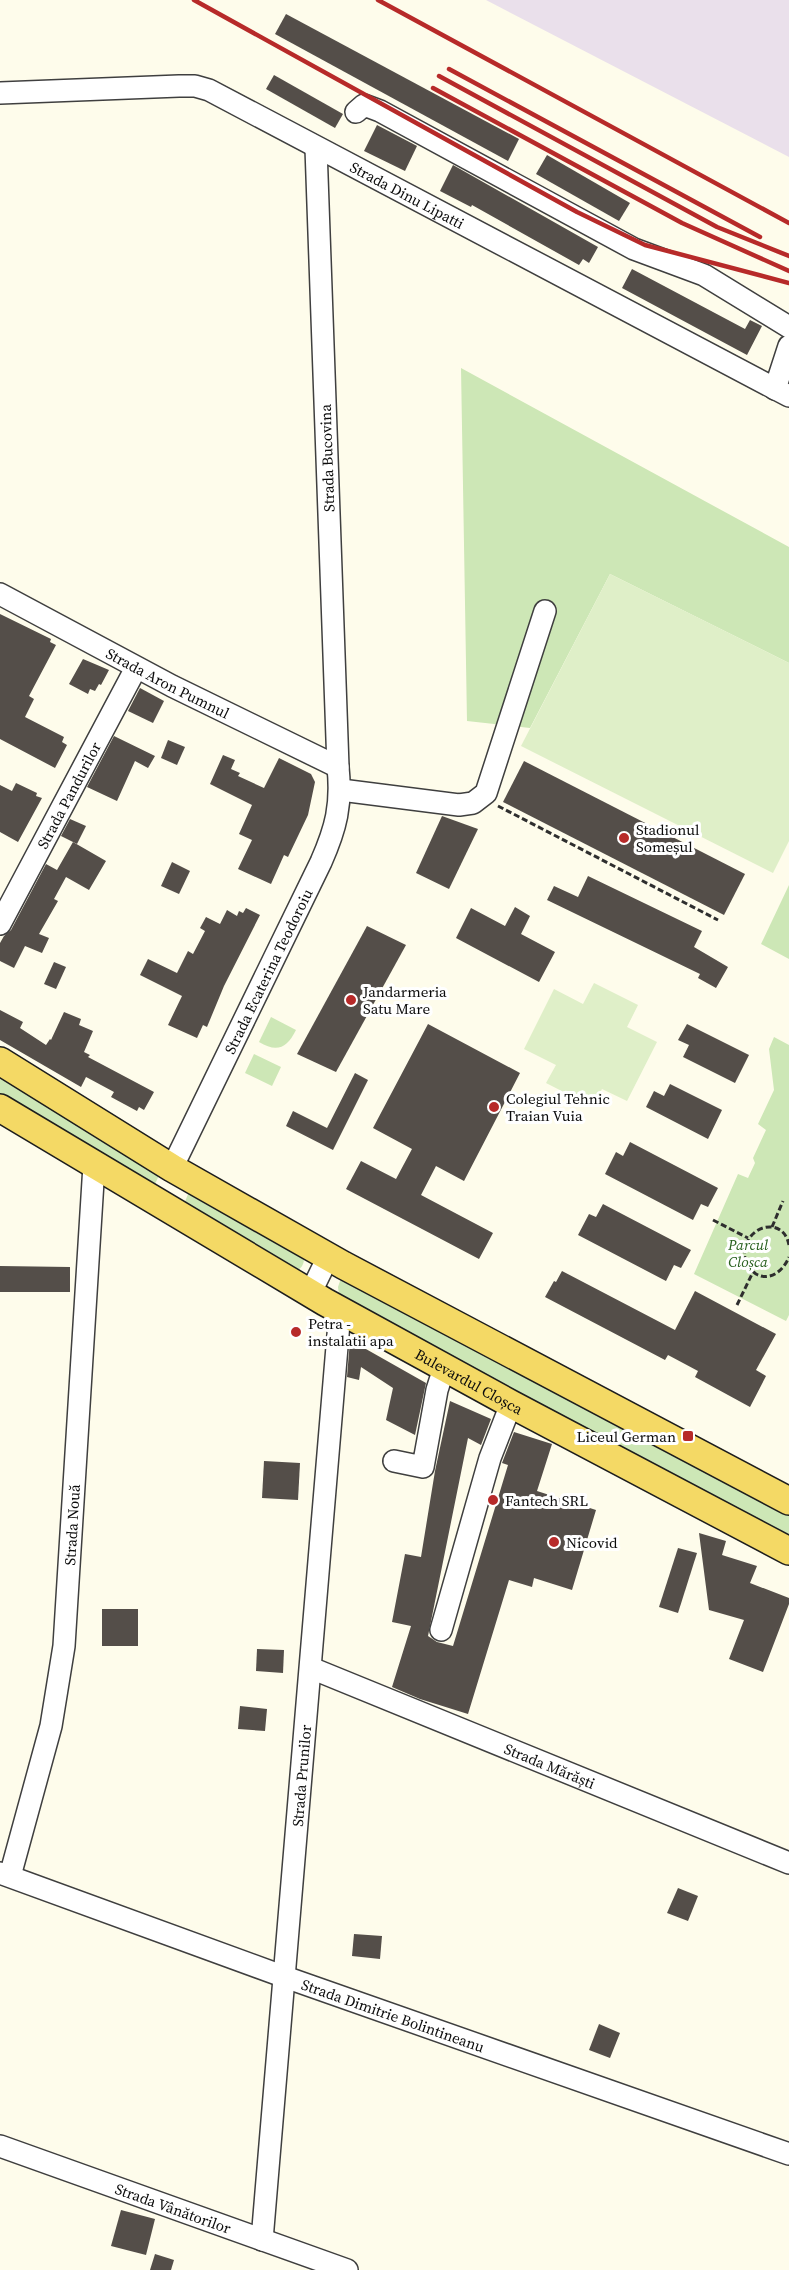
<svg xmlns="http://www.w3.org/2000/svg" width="789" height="2270" font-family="'Source Serif 4',serif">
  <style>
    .industrial { fill: #eae0eb }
    .green { fill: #cde7b6 }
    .pitch { fill: #dfefc8 }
    .building { fill: #544e49 }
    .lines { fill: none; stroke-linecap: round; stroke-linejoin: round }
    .minor-casing { stroke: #3f3f3f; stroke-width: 24 }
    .major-casing { stroke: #1d1d1d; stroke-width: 30 }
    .path { stroke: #2e2e2e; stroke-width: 3; stroke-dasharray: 6 3; stroke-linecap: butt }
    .minor { stroke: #fff; stroke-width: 21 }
    .major { stroke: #f4d965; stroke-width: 27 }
    .rail { stroke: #b72a29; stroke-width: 4.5 }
    .poi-dot { fill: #b72a29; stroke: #fff; stroke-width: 2 }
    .labels { text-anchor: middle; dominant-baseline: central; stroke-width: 6; stroke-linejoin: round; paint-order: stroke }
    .street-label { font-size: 15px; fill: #0c0c0c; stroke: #fff }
    .poi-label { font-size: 15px; fill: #0c0c0c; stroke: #fff; text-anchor: start }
    .park-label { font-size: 15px; font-style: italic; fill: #29611f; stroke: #fff }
  </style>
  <rect width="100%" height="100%" fill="#fefceb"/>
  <polygon class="industrial" points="486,0 789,0 789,157"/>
  <g class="green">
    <polygon points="461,368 789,547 789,663 610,574 530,728 467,721"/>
    <polygon points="789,885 789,959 761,944"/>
    <path d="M271,1017l25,13c-9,18 -19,23 -37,12z"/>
    <polygon points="774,1037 789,1045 789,1315 786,1321 694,1274 738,1174 748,1178 755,1163 753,1158 766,1130 758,1124 774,1090 769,1049"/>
    <polygon points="254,1054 281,1067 272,1086 245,1073"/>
    <polygon points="0,1065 161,1171 150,1195 0,1104"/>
    <path d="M190,1189l113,64c2,8 1,13 -6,18l-116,-59z"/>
    <polygon points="348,1277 789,1512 789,1542 339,1295 338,1287 340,1281"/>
  </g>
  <g class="pitch">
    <polygon points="610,574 789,663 789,841 773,873 521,746"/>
    <polygon points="594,983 638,1005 627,1027 657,1042 627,1101 602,1089 593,1107 546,1083 556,1065 524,1049 554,989 583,1004"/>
  </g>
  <g class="building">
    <polygon points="286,14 519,139 508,161 275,34"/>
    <polygon points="274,75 343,114 335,128 266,89"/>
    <polygon points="377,125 417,146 405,171 364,151"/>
    <polygon points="547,155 630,203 619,221 536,174"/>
    <polygon points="453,165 598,247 589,263 583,259 579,265 472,205 471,207 440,191"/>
    <polygon points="632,269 745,329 750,320 762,326 747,355 622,288"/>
    <polygon points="0,614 51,639 50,642 56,645 29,696 34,699 25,717 64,737 62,742 67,745 55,768 0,739"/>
    <polygon points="83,659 109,670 101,685 99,684 95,691 90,689 88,694 69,684"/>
    <polygon points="140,688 164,701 153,723 128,711"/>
    <polygon points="114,736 155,756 148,768 135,761 117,801 87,787"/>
    <polygon points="168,740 185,747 177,765 161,758"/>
    <polygon points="223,755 235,760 231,769 240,773 238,776 264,788 279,758 311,774 315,782 308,815 288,857 284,855 271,884 238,869 252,840 239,834 252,805 210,784"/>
    <polygon points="524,761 745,874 724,915 503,802"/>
    <polygon points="16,783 37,793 36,796 42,798 18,842 0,832 0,785 12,791"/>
    <polygon points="442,816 478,829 449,889 416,873"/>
    <polygon points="70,819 86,826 77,844 61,836"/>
    <polygon points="73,842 106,861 89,890 66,877 54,899 58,901 39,934 49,938 42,953 25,946 14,968 0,961 0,943 4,936 11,930 46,864 57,870"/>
    <polygon points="172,862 190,871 179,894 161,886"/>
    <polygon points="588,876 702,931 694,947 728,967 716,988 698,978 700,974 547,900 554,886 578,897"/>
    <polygon points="515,907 530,916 521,934 555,952 539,982 456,938 471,908 505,926"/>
    <polygon points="246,908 260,915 224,986 207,1027 203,1025 197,1038 168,1025 182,996 140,975 148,959 177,973 188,951 193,954 205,931 200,928 206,917 220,924 227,910 237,916 239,911 243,913"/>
    <polygon points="367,926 406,945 336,1072 297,1054"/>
    <polygon points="54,962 66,967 56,989 44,984"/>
    <polygon points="0,1010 23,1022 20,1028 46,1045 50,1039 51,1040 64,1012 81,1019 79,1025 93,1031 84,1052 90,1055 88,1057 154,1092 144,1110 139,1107 137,1111 111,1097 114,1092 88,1078 86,1077 81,1087 0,1040"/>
    <polygon points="428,1024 520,1073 464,1181 436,1166 421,1195 493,1233 479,1259 346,1189 361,1161 396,1179 412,1149 373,1128"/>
    <polygon points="687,1024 749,1055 735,1083 683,1057 689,1045 678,1040"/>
    <polygon points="355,1073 368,1080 333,1150 286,1126 293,1111 327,1128"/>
    <polygon points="670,1084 722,1110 708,1139 646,1107 654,1091 664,1096"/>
    <polygon points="630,1142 718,1188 708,1207 701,1204 693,1220 605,1174 616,1152 623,1156"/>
    <polygon points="603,1204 691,1250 681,1268 674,1265 666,1281 578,1235 589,1214 596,1217"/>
    <polygon points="0,1266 70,1267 70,1292 0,1292"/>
    <polygon points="562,1271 675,1330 695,1291 776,1334 756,1370 766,1376 750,1407 695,1377 698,1371 668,1355 665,1360 545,1297 554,1281 556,1282"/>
    <polygon points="350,1340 426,1383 415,1435 386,1420 393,1388 361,1367 359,1380 347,1377"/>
    <polygon points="450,1401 491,1419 481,1445 468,1438 428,1636 437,1642 453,1646 508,1465 502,1463 514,1432 552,1444 537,1491 596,1510 572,1590 534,1578 532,1587 509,1580 468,1714 420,1699 392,1687 411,1626 392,1622 405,1554 421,1557 435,1471"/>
    <polygon points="264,1461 300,1463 298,1500 262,1498"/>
    <polygon points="699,1533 726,1541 722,1555 757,1566 750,1583 789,1598 789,1604 763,1672 729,1659 744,1620 709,1610"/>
    <polygon points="678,1548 697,1553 678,1613 659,1607"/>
    <rect x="102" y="1609" width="36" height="37"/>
    <polygon points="257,1649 284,1650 283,1673 256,1671"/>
    <polygon points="240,1706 267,1709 265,1731 238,1729"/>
    <polygon points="678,1888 698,1896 688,1921 667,1913"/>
    <polygon points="354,1934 382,1936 380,1959 352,1956"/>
    <polygon points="599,2024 620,2033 610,2058 589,2050"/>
    <polygon points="121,2210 155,2219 146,2255 111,2246"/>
    <polygon points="155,2254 174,2260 171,2270 150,2270"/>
  </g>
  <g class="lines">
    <g class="minor-casing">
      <g id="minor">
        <path id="s1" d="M0,93l179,-7h16l14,4 580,306"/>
        <polyline points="356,112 364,105 380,111 634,249 704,275 789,327"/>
        <polyline points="775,389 789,346"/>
        <path id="s2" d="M0,594l172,92 166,81"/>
        <polyline points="341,790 459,805 473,803 486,793 545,611"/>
        <path id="s3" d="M0,924l136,-256"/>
        <path id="s4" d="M172,1168l149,-306c15,-34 21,-57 17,-95l-22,-619"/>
        <polyline points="310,1294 328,1257"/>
        <polyline points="394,1461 423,1467 437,1390 444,1368"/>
        <polyline points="441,1630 490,1458 511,1404"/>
        <path id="s5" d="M311,1668l478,195"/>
        <path id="s6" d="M0,1873l285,104 504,177"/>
        <path id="s7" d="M10,1876l41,-150 13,-80 30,-481"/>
        <path id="s8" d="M0,2146l347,124"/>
        <path id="s9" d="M262,2240l78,-929"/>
      </g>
    </g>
    <g class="major-casing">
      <g id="major">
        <polyline points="0,1061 172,1168 343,1265 789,1501"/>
        <path id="s10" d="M0,1108l325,194 186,102 278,147"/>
      </g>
    </g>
    <g class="path">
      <polyline points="498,806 718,920"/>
      <polyline points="713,1220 748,1238"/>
      <polyline points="772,1227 783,1201"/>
      <path d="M789,1245c-6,-32 -49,-18 -44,14 2,6 5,11 11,15 14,8 28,-4 33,-17"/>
      <polyline points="737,1305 753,1272"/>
    </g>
    <use href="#minor" class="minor"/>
    <use href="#major" class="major"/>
    <g class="rail">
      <polyline points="194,0 577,212 645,245 789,283"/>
      <polyline points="378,0 789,223"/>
      <polyline points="449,69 760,237"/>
      <polyline points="439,76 717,227 789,256"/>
      <polyline points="433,88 682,223 789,271"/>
    </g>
  </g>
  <g class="poi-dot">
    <circle cx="624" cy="838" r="6"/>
    <circle cx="351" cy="1000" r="6"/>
    <circle cx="494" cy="1107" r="6"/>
    <circle cx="296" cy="1332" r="6"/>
    <rect x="682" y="1430" width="12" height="12" rx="3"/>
    <circle cx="493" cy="1500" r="6"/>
    <circle cx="554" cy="1542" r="6"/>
  </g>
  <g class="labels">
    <g class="street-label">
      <text stroke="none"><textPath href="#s1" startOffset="434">Strada Dinu Lipatti</textPath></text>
      <text transform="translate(327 458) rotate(-92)">Strada Bucovina</text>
      <text stroke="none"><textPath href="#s2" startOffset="190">Strada Aron Pumnul</textPath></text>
      <text stroke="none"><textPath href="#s3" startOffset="146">Strada Pandurilor</textPath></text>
      <text stroke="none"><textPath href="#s4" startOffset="219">Strada Ecaterina Teodoroiu</textPath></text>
      <text stroke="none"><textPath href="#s10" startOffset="543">Bulevardul Cloșca</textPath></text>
      <text stroke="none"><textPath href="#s7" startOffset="358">Strada Nouă</textPath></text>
      <text stroke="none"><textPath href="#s5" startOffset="258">Strada Mărăști</textPath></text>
      <text stroke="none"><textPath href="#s9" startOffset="466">Strada Prunilor</textPath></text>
      <text stroke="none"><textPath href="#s6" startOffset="418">Strada Dimitrie Bolintineanu</textPath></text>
      <text stroke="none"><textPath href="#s8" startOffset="184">Strada Vânătorilor</textPath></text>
    </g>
    <g class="poi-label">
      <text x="636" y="829">Stadionul<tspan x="636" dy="17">Someșul</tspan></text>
      <text x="363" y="991">Jandarmeria<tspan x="363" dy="17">Satu Mare</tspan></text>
      <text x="506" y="1098">Colegiul Tehnic<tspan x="506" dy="17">Traian Vuia</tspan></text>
      <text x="308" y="1323">Petra -<tspan x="308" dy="17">instalatii apa</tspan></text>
      <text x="676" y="1436" text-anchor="end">Liceul German</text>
      <text x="505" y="1500">Fantech SRL</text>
      <text x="566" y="1542">Nicovid</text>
    </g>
    <g class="park-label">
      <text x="748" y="1244">Parcul<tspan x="748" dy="17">Cloșca</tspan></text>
    </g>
  </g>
</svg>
